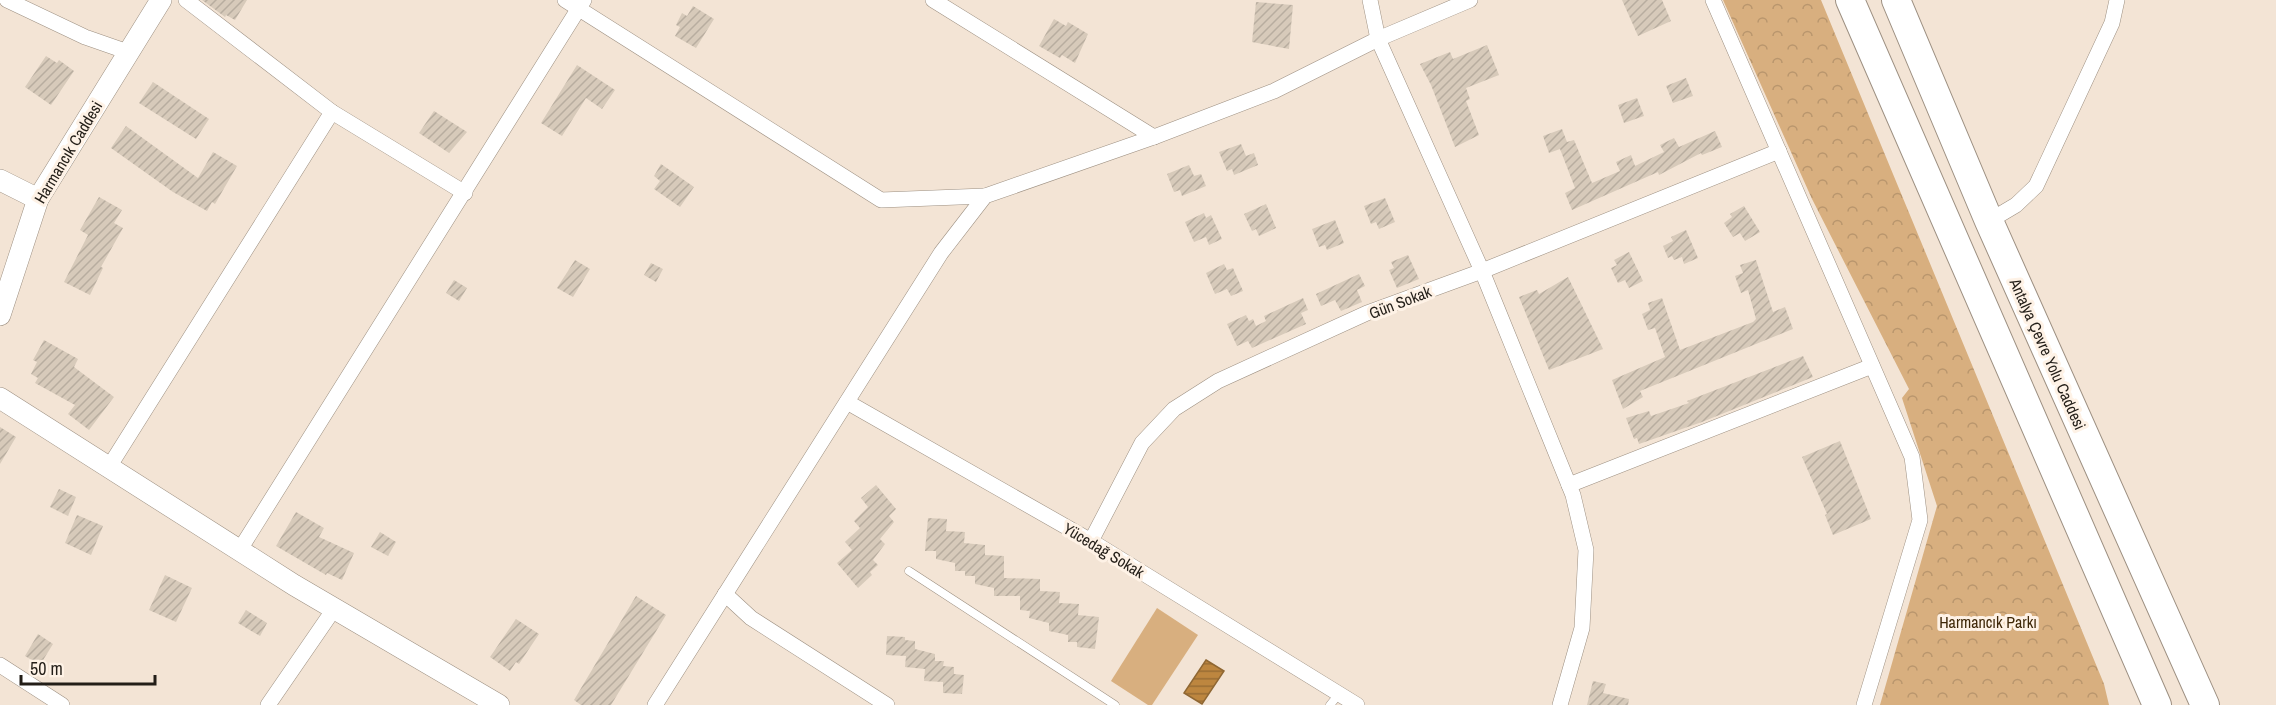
<svg xmlns="http://www.w3.org/2000/svg" width="2276" height="705" font-family="'Archivo Narrow',sans-serif">
  <style>
    .park { fill: url(#park-crowns) }
    .pitch { fill: #d8af7f }
    .water { fill: url(#water-rules); stroke: #8f6733; stroke-width: 1.5 }
    .building { fill: url(#building-hatch) }
    .lines { fill: none; stroke-linecap: round; stroke-linejoin: round }
    .lane-casing { stroke: #9d9082; stroke-width: 9 }
    .street-casing { stroke: #9d9082; stroke-width: 16 }
    .secondary-casing { stroke: #9d9082; stroke-width: 22 }
    .highway-casing { stroke: #9d9082; stroke-width: 30 }
    .lane { stroke: #fff; stroke-width: 8 }
    .street { stroke: #fff; stroke-width: 15 }
    .secondary { stroke: #fff; stroke-width: 21 }
    .highway { stroke: #fff; stroke-width: 28 }
    .labels { text-anchor: middle; dominant-baseline: central; stroke-width: 6; stroke-linejoin: round; paint-order: stroke }
    .street-label { font-size: 16px; fill: #231e18; stroke: #fef2e6 }
    .park-label { font-size: 16px; fill: #3e2707; stroke: #fef2e6 }
  </style>
  <defs>
    <pattern id="park-crowns" width="20" height="18" patternUnits="userSpaceOnUse" patternTransform="scale(1.5)"><rect width="20" height="18" fill="#d8af7f"/><path d="M2 6a3 3 0 1 1 6 0M12 15a3 3 0 1 1 6 0" fill="none" stroke="#b9966d"/></pattern>
    <pattern id="water-rules" width="6" height="5" patternUnits="userSpaceOnUse" patternTransform="scale(1.5)"><rect width="6" height="5" fill="#bd863f"/><path d="M0 2.5h6" fill="none" stroke="#996d34"/></pattern>
    <pattern id="building-hatch" width="6" height="6" patternUnits="userSpaceOnUse" patternTransform="scale(1.5)"><rect width="6" height="6" fill="#d7caba"/><path d="M-1 1l2-2M0 6l6-6M5 7l2-2" fill="none" stroke="#b8ad9f"/></pattern>
  </defs>
  <rect width="100%" height="100%" fill="#f3e4d5"/>
  <polygon class="park" points="1723,0 1821,0 2104,684 2109,705 1880,705 1937,506 1902,398 1909,389 1812,199"/>
  <polygon class="pitch" points="1157,608 1198,635 1152,705 1148,705 1111,681"/>
  <polygon class="water" points="1206,660 1224,671 1202,704 1184,693"/>
  <g class="building">
    <polygon points="202,0 247,0 235,20 226,15 225,17"/>
    <polygon points="1622,0 1662,0 1671,21 1638,36"/>
    <polygon points="1256,2 1293,5 1289,49 1252,42"/>
    <polygon points="693,6 714,19 696,48 675,36 680,27 676,25 682,13 687,16"/>
    <polygon points="1054,19 1066,26 1068,22 1088,34 1075,63 1062,55 1060,58 1039,46"/>
    <polygon points="1487,45 1499,75 1466,88 1470,99 1466,101 1479,135 1455,147 1431,85 1420,64 1450,52 1453,59"/>
    <polygon points="46,56 57,63 59,60 74,71 51,105 25,87"/>
    <polygon points="577,65 615,90 602,109 586,98 562,136 541,123"/>
    <polygon points="1686,78 1693,96 1673,103 1666,86"/>
    <polygon points="153,82 209,119 196,139 139,103"/>
    <polygon points="1637,98 1644,116 1624,123 1618,105"/>
    <polygon points="434,111 467,132 449,153 419,133"/>
    <polygon points="126,126 198,178 213,152 237,166 215,204 212,202 207,211 173,192 111,148"/>
    <polygon points="1562,129 1567,142 1574,140 1592,183 1620,171 1616,162 1631,155 1635,166 1664,152 1660,145 1674,138 1679,147 1715,131 1722,147 1702,155 1701,153 1659,175 1658,172 1572,210 1565,193 1575,188 1560,149 1549,153 1543,136"/>
    <polygon points="1241,144 1246,156 1254,153 1258,165 1234,175 1232,169 1227,171 1219,152"/>
    <polygon points="661,164 694,187 680,207 654,189 660,181 654,176"/>
    <polygon points="1189,165 1194,176 1201,174 1206,186 1182,196 1180,190 1174,192 1167,174"/>
    <polygon points="99,197 122,210 114,223 123,228 101,267 103,268 90,295 64,282 88,235 80,230"/>
    <polygon points="1385,198 1395,222 1379,229 1376,222 1371,224 1364,206"/>
    <polygon points="1266,204 1276,228 1259,236 1256,229 1252,231 1244,214"/>
    <polygon points="1744,206 1760,232 1745,241 1740,233 1733,237 1724,223 1732,217 1730,214"/>
    <polygon points="1204,213 1206,218 1211,215 1222,239 1209,245 1206,237 1194,242 1185,222"/>
    <polygon points="1335,220 1344,243 1327,250 1325,245 1319,247 1312,229"/>
    <polygon points="1686,230 1698,258 1684,264 1682,257 1674,260 1672,256 1668,258 1663,246 1673,241 1671,237"/>
    <polygon points="1629,252 1643,281 1629,288 1625,280 1618,283 1611,268 1617,265 1614,260"/>
    <polygon points="1408,255 1419,279 1397,288 1389,270 1394,268 1391,262"/>
    <polygon points="575,260 590,269 573,297 557,288"/>
    <polygon points="1756,260 1773,312 1785,307 1793,329 1640,391 1643,397 1623,409 1612,380 1665,357 1655,328 1648,330 1642,314 1650,310 1648,303 1662,298 1680,350 1753,322 1756,319 1748,290 1741,293 1735,276 1743,273 1740,265"/>
    <polygon points="651,263 663,269 656,282 644,275"/>
    <polygon points="1224,264 1227,270 1233,268 1243,291 1231,296 1227,289 1215,294 1206,273"/>
    <polygon points="1359,274 1365,286 1357,290 1362,302 1341,311 1335,300 1321,306 1316,294"/>
    <polygon points="1568,277 1603,349 1549,370 1519,297 1537,290 1539,294"/>
    <polygon points="454,280 467,288 459,301 446,293"/>
    <polygon points="1303,298 1308,310 1301,313 1306,324 1252,348 1248,341 1237,346 1227,324 1246,315 1249,321 1253,319 1256,326 1266,321 1264,316"/>
    <polygon points="44,340 78,359 74,367 114,397 89,430 68,414 75,405 35,383 38,378 31,374 37,362 33,360"/>
    <polygon points="1803,356 1813,377 1702,422 1639,444 1637,438 1634,439 1626,418 1649,411 1651,416 1689,403 1687,401"/>
    <polygon points="0,427 16,437 0,464"/>
    <polygon points="1840,441 1871,519 1833,535 1825,515 1827,514 1802,457"/>
    <polygon points="876,485 896,509 889,516 894,522 880,539 885,544 873,560 878,565 870,572 872,575 858,588 837,563 852,550 845,542 860,528 854,521 868,507 861,498"/>
    <polygon points="59,489 76,497 68,516 50,507"/>
    <polygon points="296,512 324,528 319,537 354,553 342,580 327,573 326,575 276,546"/>
    <polygon points="77,515 103,526 91,555 65,543"/>
    <polygon points="928,518 947,519 946,531 965,532 964,543 985,545 985,555 1004,556 1004,578 1040,579 1040,591 1060,592 1059,603 1079,604 1078,615 1099,617 1095,649 1077,647 1077,642 1068,642 1068,635 1049,631 1049,623 1029,618 1030,611 1020,610 1020,596 994,596 994,588 975,584 975,576 965,576 965,571 955,571 955,563 936,559 936,551 925,551"/>
    <polygon points="380,532 396,542 388,556 371,547"/>
    <polygon points="165,575 192,588 176,622 149,610"/>
    <polygon points="636,596 666,615 611,705 581,705 574,700"/>
    <polygon points="246,610 267,623 260,636 238,623"/>
    <polygon points="516,619 539,634 519,664 516,662 510,671 490,657"/>
    <polygon points="38,634 53,644 40,665 25,656"/>
    <polygon points="887,636 905,637 905,640 915,641 915,649 935,654 935,661 944,661 943,666 954,667 954,674 964,675 962,694 943,693 943,682 924,681 925,669 905,667 906,656 886,655"/>
    <polygon points="1593,681 1606,684 1603,693 1629,699 1628,705 1587,705"/>
  </g>
  <g class="lines">
    <g class="lane-casing">
      <g id="lane">
        <polyline points="909,571 1115,705"/>
        <polyline points="1330,705 1339,694"/>
      </g>
    </g>
    <g class="street-casing">
      <g id="street">
        <polyline points="7,0 85,37 128,52"/>
        <polyline points="186,0 332,112 465,193"/>
        <polyline points="565,0 881,200 985,196"/>
        <polyline points="933,0 1154,137"/>
        <polyline points="1370,0 1378,39 1482,271 1573,495 1586,550 1582,628 1560,705"/>
        <polyline points="1713,0 1912,457 1920,520 1864,705"/>
        <polyline points="1989,221 2016,205 2036,186 2112,23 2117,0"/>
        <polyline points="847,402 1091,541 1357,705"/>
        <polyline points="109,467 332,112"/>
        <polyline points="1569,485 1872,366"/>
        <polyline points="1091,541 1142,443 1174,409 1218,381 1367,313 1482,271 1779,151"/>
        <polyline points="239,551 584,0"/>
        <polyline points="725,594 751,618 887,705"/>
        <polyline points="0,665 62,705"/>
        <polyline points="268,705 334,609"/>
        <polyline points="655,705 941,253 985,196 1154,137 1274,91 1378,39 1470,0"/>
      </g>
    </g>
    <g class="secondary-casing">
      <g id="secondary">
        <polyline points="0,180 38,199"/>
        <polyline points="0,315 38,199 161,0"/>
        <polyline points="0,398 294,585 499,705"/>
      </g>
    </g>
    <g class="highway-casing">
      <g id="highway">
        <polyline points="1850,0 2157,705"/>
        <polyline points="1896,0 1989,221 2205,705"/>
      </g>
    </g>
    <use href="#lane" class="lane"/>
    <use href="#street" class="street"/>
    <use href="#secondary" class="secondary"/>
    <use href="#highway" class="highway"/>
  </g>
  <g class="labels">
    <g class="street-label">
      <text transform="translate(68 152) rotate(-59)">Harmancık Caddesi</text>
      <text transform="translate(1400 302) rotate(-21)">Gün Sokak</text>
      <text transform="translate(2048 354) rotate(66)">Antalya Çevre Yolu Caddesi</text>
      <text transform="translate(1104 550) rotate(31)">Yücedağ Sokak</text>
    </g>
    <g class="park-label">
      <text x="1988" y="622">Harmancık Parkı</text>
    </g>
  </g>
  <path d="M21 675v9h134v-9" fill="none" stroke="#231e18" stroke-width="3"/>
  <text x="30" y="675" font-size="18" fill="#231e18" stroke="#fef2e6" stroke-width="4.5" paint-order="stroke">50 m</text>
</svg>
